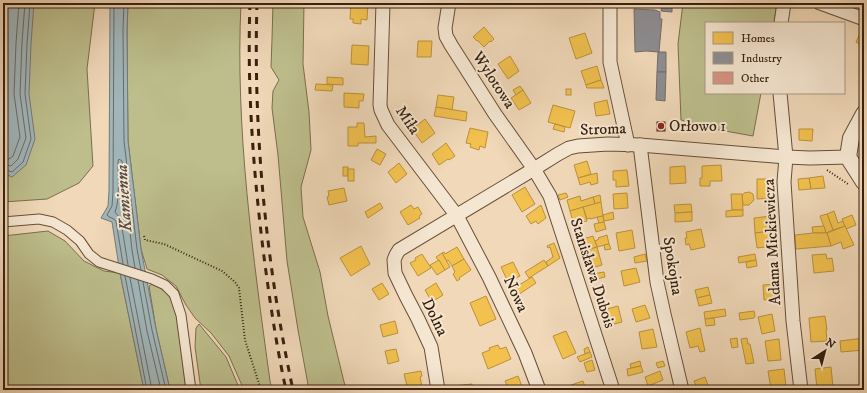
<svg xmlns="http://www.w3.org/2000/svg" width="867" height="393" font-family="'IM FELL DW Pica',serif">
  <style>
    .green { fill: #bdbe8c; stroke: #7a6f4e }
    .water { fill: #a0b6bb; stroke: #767a76 }
    .homes { fill: #f2c14e; stroke: #ba913b }
    .industry { fill: #8d8d92; stroke: #746c6b }
    .lines { fill: none; stroke-linecap: round; stroke-linejoin: round }
    .shore { stroke: #6c6b65; stroke-width: 1 }
    .building { fill: #d89382; stroke: #38200f }
    .pedestrian-casing { stroke: #664e39; stroke-width: 11 }
    .minor-casing { stroke: #664e39; stroke-width: 15 }
    .tertiary-casing { stroke: #664e39; stroke-width: 18 }
    .path { stroke: #38200f; stroke-width: 2; stroke-dasharray: 1 2; stroke-linecap: butt }
    .pedestrian { stroke: #f5e6d1; stroke-width: 9 }
    .minor { stroke: #f5e6d1; stroke-width: 13 }
    .tertiary { stroke: #f5e6d1; stroke-width: 16 }
    .rail { stroke: #38200f; stroke-width: 3; stroke-dasharray: 7 7; stroke-linecap: butt }
    .poi-dot { fill: #8f2418; stroke: #f5e6d1; stroke-width: 1.5 }
    .labels { text-anchor: middle; dominant-baseline: central; stroke-width: 4; stroke-linejoin: round; paint-order: stroke }
    .street-label { font-size: 16px; fill: #38200f; stroke: #f5e6d1 }
    .poi-label { font-size: 16px; fill: #38200f; stroke: #f5e6d1; text-anchor: start }
    .water-label { font-size: 17px; font-style: italic; fill: #574d43; stroke: #f5e6d1 }
  </style>
  <rect width="100%" height="100%" fill="#f0d8b8"/>
  <filter id="stains"><feTurbulence type="fractalNoise" baseFrequency=".005" numOctaves="4"/><feColorMatrix values="0 0 0 0 .2 0 0 0 0 .09 0 0 0 0 .02 0 0 0 .5 -.17"/></filter>
  <radialGradient id="worn" r=".72"><stop offset=".6" stop-color="#630" stop-opacity="0"/><stop offset="1" stop-color="#630" stop-opacity=".3"/></radialGradient>
  <g class="green">
    <polygon points="3,3 95,3 87,69 93,166 79,183 47,199 3,202"/>
    <path d="M128,3h113c-6,126 12,253 29,378l2,9h-28l-15,-34 -18,-23 -16,-15 -9,-13 -10,-19 -14,-11 -15,-6 -6,-20 -13,-108 -1,-111z"/>
    <polygon points="273,3 304,3 303,64 309,112 311,150 301,187 303,217 320,272 328,316 346,390 309,390 298,330 287,261 278,155 272,108 273,91 279,80 271,67 272,39"/>
    <polygon points="683,3 777,3 774,23 706,23 706,93 761,93 753,136 714,129 681,120 678,44"/>
    <polygon points="48,231 65,241 84,261 104,271 120,273 144,390 3,390 3,236"/>
    <polygon points="154,283 158,286 169,295 174,306 179,326 186,390 170,390 156,329 149,286"/>
    <polygon points="199,324 226,357 240,390 201,390 195,347 196,328"/>
  </g>
  <g class="water">
    <polygon points="3,3 34,3 31,44 29,94 35,139 26,165 12,177 3,173"/>
    <polygon points="110,3 128,3 127,30 128,141 141,249 156,329 170,390 144,390 120,273 112,222 101,218 108,206 109,191"/>
  </g>
  <g class="homes">
    <polygon points="351,3 368,3 367,20 361,19 361,24 353,23 353,19 350,19"/>
    <polygon points="484,27 494,39 491,42 490,41 484,47 477,40 477,41 473,37"/>
    <polygon points="862,29 864,30 864,40 861,45 856,42"/>
    <polygon points="585,33 592,53 576,59 569,38"/>
    <polygon points="418,41 432,41 431,57 417,57"/>
    <polygon points="352,45 369,46 368,65 351,64"/>
    <polygon points="510,56 519,71 508,79 498,64"/>
    <polygon points="597,66 601,80 586,85 581,71"/>
    <polygon points="327,77 343,78 343,85 327,84"/>
    <polygon points="601,80 604,88 587,88 586,85"/>
    <polygon points="316,84 333,85 332,91 315,90"/>
    <polygon points="520,86 523,90 516,95 513,90"/>
    <rect x="566" y="89" width="5" height="6"/>
    <polygon points="523,90 531,103 519,110 511,98"/>
    <polygon points="344,93 364,94 363,101 359,101 359,108 344,107"/>
    <polygon points="438,95 454,97 452,110 436,107"/>
    <polygon points="607,100 610,114 596,116 594,103"/>
    <polygon points="553,105 575,111 570,128 548,122"/>
    <polygon points="436,107 467,112 466,121 434,116"/>
    <polygon points="425,119 435,133 422,143 412,129"/>
    <polygon points="357,123 364,123 365,137 376,136 376,143 358,143 358,146 348,146 348,127 357,127"/>
    <polygon points="555,124 565,127 564,132 553,129"/>
    <polygon points="470,128 488,132 485,148 480,146 479,150 470,147 471,144 466,143"/>
    <polygon points="799,129 813,129 812,141 799,140"/>
    <polygon points="446,143 455,156 449,160 448,159 439,165 432,154"/>
    <polygon points="377,149 386,154 380,165 371,160"/>
    <polygon points="587,161 591,174 578,178 574,165"/>
    <polygon points="399,163 407,174 396,183 388,172"/>
    <polygon points="721,165 722,181 710,181 710,186 700,186 700,178 702,178 702,166"/>
    <polygon points="685,166 686,183 670,184 670,167"/>
    <rect x="343" y="167" width="5" height="9"/>
    <rect x="348" y="169" width="6" height="12"/>
    <polygon points="627,170 629,186 616,187 616,180 613,180 613,171"/>
    <polygon points="597,173 598,183 591,185 590,182 580,185 578,178"/>
    <polygon points="823,176 825,188 811,189 809,178"/>
    <polygon points="809,178 811,189 799,190 798,179"/>
    <polygon points="757,179 773,179 773,198 757,199"/>
    <polygon points="525,187 535,204 522,212 512,195"/>
    <polygon points="344,188 347,201 329,205 327,197 329,196 328,191"/>
    <polygon points="749,192 753,194 754,200 749,205 743,205 742,195 744,193"/>
    <polygon points="566,193 568,197 560,200 558,195"/>
    <polygon points="627,193 628,208 614,209 613,194"/>
    <polygon points="731,194 742,194 743,210 732,210"/>
    <polygon points="600,195 601,202 595,204 593,197"/>
    <polygon points="580,196 581,201 593,197 595,204 570,211 567,200"/>
    <polygon points="601,202 603,216 590,219 590,218 587,219 583,207"/>
    <polygon points="380,203 383,208 368,218 365,212"/>
    <polygon points="691,204 692,212 675,213 674,205"/>
    <polygon points="411,205 414,209 418,207 422,214 419,216 420,218 408,225 400,212"/>
    <polygon points="541,205 546,218 538,224 536,221 531,224 526,216"/>
    <polygon points="583,207 587,221 574,225 570,211"/>
    <polygon points="732,210 743,210 743,216 726,217 726,211"/>
    <polygon points="834,211 838,223 843,221 845,226 833,230 827,214"/>
    <polygon points="613,212 614,219 604,221 603,215"/>
    <polygon points="692,212 692,221 675,222 675,213"/>
    <polygon points="827,214 833,230 826,233 820,216"/>
    <polygon points="852,215 856,225 846,229 842,219"/>
    <polygon points="603,216 604,222 599,223 597,217"/>
    <polygon points="771,216 773,231 755,233 754,218"/>
    <polygon points="604,222 606,229 596,232 594,224"/>
    <polygon points="824,226 826,233 813,233 812,227"/>
    <polygon points="845,226 854,245 843,249 841,242 831,246 827,233"/>
    <polygon points="701,229 705,247 691,250 689,244 686,245 685,238 687,238 686,232"/>
    <polygon points="632,230 635,248 619,251 616,233"/>
    <polygon points="773,231 774,246 757,248 755,233"/>
    <polygon points="813,233 827,233 831,246 796,249 795,235"/>
    <polygon points="607,235 609,244 597,247 595,241 599,239 598,238"/>
    <polygon points="593,236 597,247 584,251 580,240"/>
    <polygon points="554,243 560,258 548,266 546,262 553,257 550,247 548,248 547,246"/>
    <polygon points="609,244 611,249 605,250 604,245"/>
    <polygon points="361,246 370,264 351,276 340,258"/>
    <polygon points="457,247 464,259 452,266 448,260 446,261 442,253 444,252 445,254"/>
    <polygon points="597,247 602,265 589,269 584,251"/>
    <polygon points="442,253 450,267 445,270 436,257"/>
    <polygon points="422,254 431,268 418,276 410,263 416,260 415,258"/>
    <polygon points="645,254 647,261 635,263 634,257"/>
    <polygon points="755,254 756,260 739,263 738,257"/>
    <polygon points="826,254 827,259 832,258 834,271 814,273 812,255"/>
    <polygon points="464,259 471,270 459,278 460,279 457,281 453,274 455,272 452,266"/>
    <polygon points="439,260 445,270 437,275 430,265"/>
    <polygon points="544,260 548,266 529,278 525,272"/>
    <polygon points="756,260 757,266 747,268 746,262"/>
    <polygon points="513,262 520,276 508,282 501,267"/>
    <polygon points="636,268 640,282 624,286 621,271"/>
    <polygon points="604,272 605,277 593,280 592,274"/>
    <polygon points="532,277 536,283 515,297 511,290"/>
    <polygon points="382,283 389,294 379,300 372,289"/>
    <polygon points="436,283 443,295 432,302 425,290"/>
    <polygon points="776,284 778,299 764,300 763,285"/>
    <polygon points="708,287 710,295 697,298 695,290"/>
    <polygon points="710,295 712,303 699,306 697,298"/>
    <polygon points="486,296 496,319 480,326 470,303"/>
    <polygon points="645,305 650,318 636,322 632,309"/>
    <polygon points="618,306 622,322 607,326 603,310"/>
    <polygon points="725,309 726,316 705,319 704,312"/>
    <polygon points="754,311 755,316 754,318 740,320 739,313"/>
    <polygon points="772,314 775,331 762,334 758,317"/>
    <polygon points="825,316 827,330 826,330 827,341 811,342 809,318"/>
    <polygon points="714,318 715,325 706,326 705,319"/>
    <polygon points="395,321 398,333 383,337 380,325"/>
    <polygon points="700,328 705,351 700,352 698,346 690,348 686,332"/>
    <polygon points="653,329 657,347 642,349 639,332"/>
    <polygon points="566,331 576,353 563,359 553,336"/>
    <polygon points="737,338 738,347 732,348 730,339"/>
    <polygon points="747,338 748,344 750,344 754,363 746,364 741,339"/>
    <polygon points="864,338 864,350 841,352 840,341"/>
    <polygon points="779,339 781,360 768,361 765,341"/>
    <polygon points="498,345 500,349 506,347 511,359 488,369 482,353 490,350 489,348"/>
    <polygon points="588,347 590,352 585,354 584,349"/>
    <polygon points="396,349 399,361 388,364 385,351"/>
    <polygon points="590,352 592,357 580,362 577,357"/>
    <polygon points="592,360 595,370 587,372 584,363"/>
    <polygon points="640,361 641,366 631,368 630,364"/>
    <polygon points="663,361 665,366 658,368 656,363"/>
    <polygon points="641,366 643,372 628,376 627,369"/>
    <polygon points="831,367 833,387 817,389 815,369"/>
    <polygon points="784,369 786,387 771,389 768,371"/>
    <polygon points="421,371 422,376 420,377 422,387 408,390 404,374"/>
    <polygon points="660,371 663,380 648,386 645,377"/>
    <polygon points="518,376 523,389 519,390 509,390 505,381"/>
    <polygon points="705,377 709,388 704,390 702,386 697,388 694,381"/>
    <polygon points="583,381 586,390 572,390 571,385"/>
    <polygon points="472,384 472,390 453,390 453,386"/>
    <polygon points="864,386 864,390 845,390 845,388"/>
  </g>
  <g class="industry">
    <polygon points="662,3 672,3 672,12 661,11"/>
    <polygon points="634,9 655,10 660,12 660,19 662,19 659,52 646,51 635,52"/>
    <polygon points="658,52 666,52 666,72 657,72"/>
    <polygon points="657,72 666,72 665,101 656,100"/>
  </g>
  <g class="lines">
    <g class="shore">
      <path d="M114,3l-1,189 -1,14 -5,9c2,3 7,3 9,6l7,43"/>
      <polyline points="124,3 123,30 124,141 137,249 141,270"/>
      <polyline points="3,158 9,159 13,156 20,137 14,94 16,43 19,3"/>
      <polyline points="3,164 11,166 18,159 26,138 20,94 22,43 25,3"/>
      <polyline points="3,169 12,172 23,162 31,139 25,94 27,44 30,3"/>
      <path d="M128,265l-7,-44 -2,-4 -4,-5c5,-12 3,-37 3,-51l1,-2 3,2 10,89 3,18"/>
      <polyline points="125,276 147,390"/>
      <polyline points="130,278 152,390"/>
      <polyline points="138,280 147,331 161,390"/>
      <polyline points="143,282 152,330 166,390"/>
    </g>
  </g>
  <rect class="building" x="657" y="122" width="8" height="9"/>
  <g class="lines">
    <g class="pedestrian-casing">
      <polyline id="pedestrian" points="3,222 39,219 53,222 67,230 80,241 89,254 99,262 152,279 165,285 174,294 181,315 191,390"/>
    </g>
    <g class="minor-casing">
      <g id="minor">
        <polyline points="383,3 380,105 381,110 388,125 457,216 489,277 525,353 539,390"/>
        <polyline points="449,3 445,28 446,36 451,45 495,114 534,169 550,196 613,390"/>
        <polyline points="610,3 610,62 628,145"/>
        <polyline points="820,3 864,19"/>
        <polyline points="781,23 784,3"/>
        <polyline points="780,93 786,157 784,182 793,321 801,390"/>
        <polyline points="640,145 657,282 664,314 682,390"/>
        <polyline points="438,390 431,347 418,319 406,296 395,273 394,260 396,255 399,250 534,169 558,154 569,148 578,146 608,144 640,145 786,157 810,158 848,157"/>
      </g>
    </g>
    <g class="tertiary-casing">
      <polyline id="tertiary" points="864,114 851,138 848,157 864,182"/>
    </g>
    <g class="path">
      <polyline points="827,170 848,184"/>
      <polyline points="144,236 145,240 164,244 222,271 235,282 239,288 245,340 261,390"/>
    </g>
    <use href="#pedestrian" class="pedestrian"/>
    <use href="#minor" class="minor"/>
    <use href="#tertiary" class="tertiary"/>
    <g class="rail">
      <path d="M250,3c-3,82 3,165 13,246 6,47 13,95 23,141"/>
      <path d="M257,3c-4,129 9,261 36,387"/>
    </g>
  </g>
  <circle class="poi-dot" cx="661" cy="126" r="4"/>
  <g class="labels">
    <g class="street-label">
      <text transform="translate(494 80) rotate(57)">Wylotowa</text>
      <text transform="translate(408 120) rotate(56)">Miła</text>
      <text transform="translate(603 129) rotate(-2)">Stroma</text>
      <text transform="translate(772 242) rotate(-93)">Adama Mickiewicza</text>
      <text transform="translate(673 266) rotate(81)">Spokojna</text>
      <text transform="translate(593 273) rotate(72)">Stanisława Dubois</text>
      <text transform="translate(516 294) rotate(65)">Nowa</text>
      <text transform="translate(435 317) rotate(64)">Dolna</text>
    </g>
    <g class="poi-label">
      <text x="669" y="126">Orłowo 1</text>
    </g>
    <g class="water-label">
      <text transform="translate(124 198) rotate(-94)">Kamienna</text>
    </g>
  </g>
  <rect width="867" height="393" fill="none" stroke="#f0d8b8" stroke-width="16"/>
  <rect x="4" y="4" width="859" height="385" fill="none" stroke="#38200f" stroke-width="2"/>
  <rect x="8" y="8" width="851" height="377" fill="none" stroke="#38200f"/>
  <rect x="705" y="22" width="140" height="72" fill="#f5e6d1" stroke="#a99783"/>
  <rect x="713" y="32" width="20" height="12" fill="#f2c14e" stroke="#a99783"/>
  <text x="741" y="42" font-size="12" fill="#38200f">Homes</text>
  <rect x="713" y="52" width="20" height="12" fill="#8d8d92" stroke="#a99783"/>
  <text x="741" y="62" font-size="12" fill="#38200f">Industry</text>
  <rect x="713" y="72" width="20" height="12" fill="#d89382" stroke="#a99783"/>
  <text x="741" y="82" font-size="12" fill="#38200f">Other</text>
  <g transform="translate(825 351) rotate(36)" stroke="#f5e6d1" stroke-width="3" paint-order="stroke">
  <path d="M0-3L7 15L0 10L-7 15Z" fill="#38200f"/>
  <text y="-6" font-size="11" font-weight="bold" text-anchor="middle" fill="#38200f">N</text>
  </g>
  <rect width="100%" height="100%" filter="url(#stains)"/>
  <rect width="100%" height="100%" fill="url(#worn)"/>
</svg>
